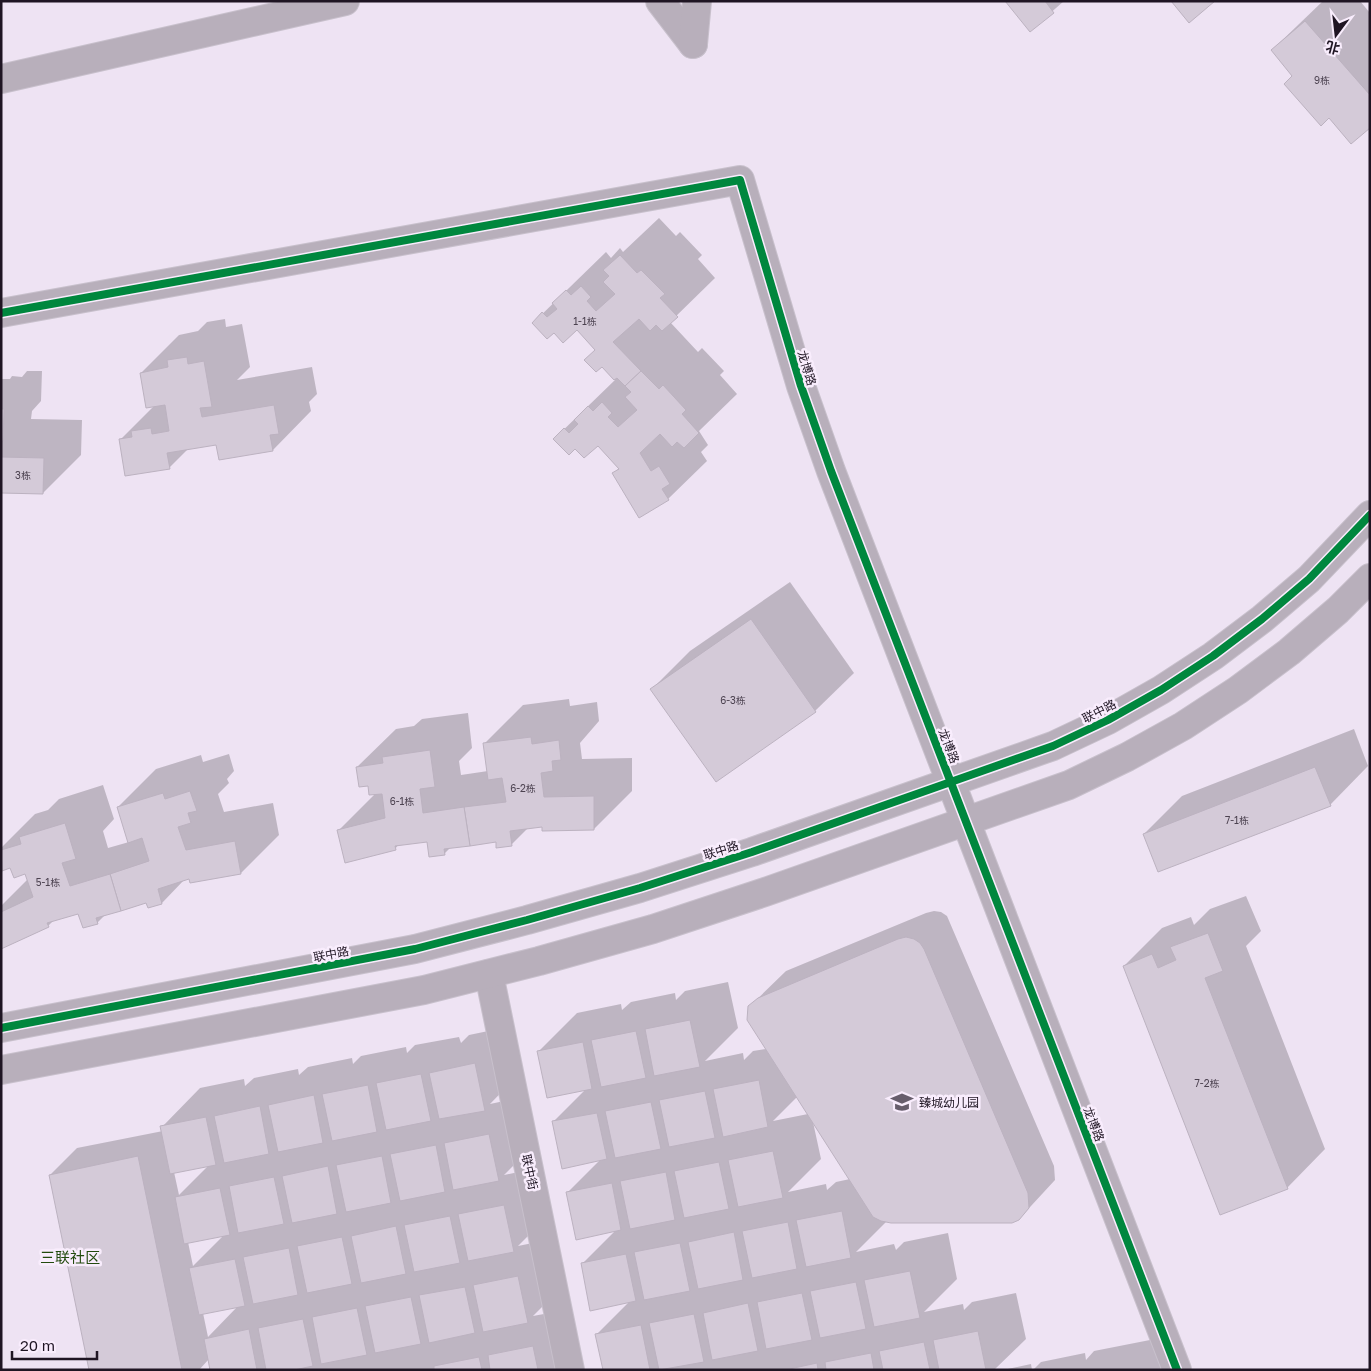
<svg xmlns="http://www.w3.org/2000/svg" width="1371" height="1371" font-family="'Golos Text','Noto Sans SC',sans-serif">
  <style>
    .shadow { fill: #0003; fill-rule: evenodd }
    .building { fill: #d4cad8; stroke: #bcb2c0 }
    .lines { fill: none; stroke-linecap: round; stroke-linejoin: round }
    .minor-casing { stroke: #c8c0cc; stroke-width: 30 }
    .minor { stroke: #b8afbb; stroke-width: 28 }
    .cycleway-casing { stroke: #f9edfd; stroke-width: 11 }
    .cycleway { stroke: #00873e; stroke-width: 8 }
    .labels { text-anchor: middle; dominant-baseline: central; stroke-width: 5; stroke-linejoin: round; paint-order: stroke }
    .number-label { font-size: 10px; fill: #4c4250 }
    .street-label { font-size: 12px; fill: #1f1523; stroke: #f9edfd }
    .poi-label { font-size: 12px; fill: #1f1523; stroke: #f9edfd; text-anchor: start }
    .quarter-label { font-size: 15px; fill: #234b0e; stroke: #f9edfd }
  </style>
  <rect width="100%" height="100%" fill="#eee3f3"/>
  <g class="shadow">
    <polygon points="1007,1 1064,1 1031,30"/>
    <polygon points="1323,1 1360,1 1370,13 1370,127 1294,76 1272,50"/>
    <polygon points="659,218 676,236 680,232 702,255 698,259 715,278 670,322 698,352 702,348 724,371 720,375 737,394 699,431 708,445 701,452 707,461 668,499 613,474 620,467 598,444 575,447 554,439 615,380 602,365 596,349 577,328 554,331 533,323 606,252 611,258 620,248 623,252"/>
    <polygon points="225,319 226,327 242,324 250,367 237,380 312,367 317,394 309,402 311,411 273,450 220,459 217,443 189,448 169,468 120,440 154,406 141,373 179,335 198,331 207,322"/>
    <polygon points="27,371 42,371 41,401 32,411 31,419 82,420 81,455 43,493 1,492 1,379 10,379 12,376 22,377"/>
    <polygon points="790,582 854,673 815,711 716,780 652,689 690,651"/>
    <polygon points="569,699 570,706 597,702 599,721 580,743 582,759 632,758 632,791 594,829 544,825 529,827 511,845 497,841 451,847 444,854 428,840 399,844 395,849 338,831 376,793 357,767 396,729 414,726 422,719 468,713 472,748 459,761 461,775 488,771 484,744 523,705"/>
    <polygon points="1354,729 1368,766 1330,805 1144,834 1182,796"/>
    <polygon points="229,754 234,771 227,779 229,783 218,794 224,812 273,803 279,835 241,873 190,878 185,879 162,903 148,907 147,901 106,914 97,923 79,912 54,920 48,926 1,945 1,906 27,880 26,873 11,867 3,870 1,848 35,814 48,810 59,799 103,785 114,819 103,831 108,848 129,842 118,807 156,769 201,755 203,762"/>
    <polygon points="1246,896 1261,931 1246,946 1325,1149 1287,1188 1124,966 1162,928 1191,917 1194,925 1210,909"/>
    <path d="M934,911l7,1 6,4 107,250 1,14 -36,39 -132,2 -31,31 38,-8 2,6 8,-8 44,-9 9,46 -33,33 39,-8 1,6 8,-8 44,-9 10,46 -32,31h-390l-7,-36 32,-32 -47,-38 34,-34 -49,-37 34,-34 -48,-37 33,-33 -47,-38 38,-38 44,-9 1,6 9,-8 44,-9 1,7 9,-9 43,-9 10,46 -33,33 38,-8 1,7 9,-9 13,-2 -17,-42 37,-36 140,-58zM797,1097l11,17 -35,7zM813,1122l37,57 -14,3 -9,8 -1,-6 -38,8 33,-33z"/>
    <path d="M513,1026l9,45 -32,33 37,-8 10,46 -33,33 38,-8 9,46 -33,33 39,-8 9,45 -33,33 38,-7 -6,61h-353l-3,-11 -10,11h-109l-40,-195 27,-27 86,-17 -1,-4 38,-39 44,-9 1,7 9,-8 44,-9 1,6 9,-8 44,-9 1,6 8,-8 45,-9 1,6 8,-8 44,-8 2,6 8,-8zM209,1165l-30,30 -5,-23zM224,1235l-31,31 -5,-24zM238,1306l-30,31 -5,-24z"/>
    <polygon points="1155,1339 1161,1370 1033,1370 1041,1362 1085,1353 1086,1360 1094,1351"/>
    <polygon points="1031,1364 1032,1370 1003,1370"/>
  </g>
  <g class="building">
    <polygon points="1005,1 1045,1 1054,13 1030,32"/>
    <polygon points="1171,1 1215,1 1189,23"/>
    <polygon points="1305,21 1370,95 1370,128 1351,144 1329,118 1321,126 1284,84 1292,76 1271,50"/>
    <polygon points="620,255 637,273 641,270 665,294 660,298 678,317 662,331 656,325 650,331 639,319 613,342 641,371 625,386 617,378 614,380 602,367 596,372 584,360 595,350 577,330 563,343 554,333 547,339 532,323 542,312 547,317 557,309 552,303 566,290 571,295 581,286 591,297 587,301 596,311 615,294 603,282 609,276 603,270"/>
    <polygon points="187,357 188,364 204,361 212,407 200,408 202,417 274,405 279,434 270,435 273,451 219,460 216,445 167,453 170,469 125,476 119,439 132,437 131,431 151,428 152,434 169,431 165,405 146,408 140,373 168,367 167,360"/>
    <polygon points="641,371 659,389 663,385 686,410 682,414 699,433 684,448 677,442 672,447 660,434 640,453 651,471 659,466 670,484 662,489 669,500 639,518 612,473 619,469 598,446 584,458 575,449 569,455 553,439 564,428 569,433 578,424 574,420 588,406 593,411 602,402 612,413 608,417 618,427 637,410 625,397 631,392 625,386"/>
    <polygon points="1,409 4,409 3,441 1,441"/>
    <polygon points="1,457 44,458 43,494 1,493"/>
    <polygon points="751,619 816,712 716,782 650,689"/>
    <polygon points="531,737 532,744 559,740 561,760 552,761 553,771 541,773 544,797 594,796 594,830 542,831 542,827 510,831 512,846 496,848 496,842 470,846 464,807 506,802 502,778 488,780 483,743"/>
    <polygon points="430,750 435,787 420,789 423,813 464,807 470,846 444,849 445,855 429,857 427,842 395,846 396,850 345,863 337,830 385,818 382,794 369,795 368,786 359,787 356,767 383,763 382,757"/>
    <polygon points="1315,767 1331,806 1158,872 1143,834"/>
    <polygon points="190,791 197,811 188,813 191,823 178,827 186,850 235,841 241,874 190,883 189,879 158,889 162,904 148,908 146,903 121,911 110,874 149,861 142,838 128,843 117,807 163,793 165,799"/>
    <polygon points="65,823 76,859 62,863 70,886 110,874 121,911 96,918 98,924 83,928 78,914 47,923 49,927 1,949 1,912 33,897 25,874 14,878 10,868 2,871 1,850 21,844 19,837"/>
    <polygon points="1208,933 1223,971 1205,978 1288,1189 1220,1215 1123,966 1152,954 1158,968 1176,960 1170,947"/>
    <polygon points="906,937 914,939 920,943 924,949 1028,1193 1029,1208 1019,1220 1012,1223 891,1223 881,1221 873,1217 747,1020 748,1006 758,998 898,939"/>
    <polygon points="690,1020 700,1067 654,1076 645,1029"/>
    <polygon points="636,1031 646,1078 601,1087 591,1040"/>
    <polygon points="583,1042 592,1089 547,1098 537,1051"/>
    <polygon points="475,1063 485,1111 439,1119 429,1073"/>
    <polygon points="421,1074 431,1121 386,1130 376,1083"/>
    <polygon points="759,1080 768,1127 723,1137 713,1089"/>
    <polygon points="368,1085 377,1132 332,1141 322,1094"/>
    <polygon points="705,1091 715,1138 669,1147 659,1100"/>
    <polygon points="314,1095 323,1143 278,1152 268,1105"/>
    <polygon points="651,1102 661,1149 615,1158 605,1111"/>
    <polygon points="260,1106 269,1154 224,1163 214,1116"/>
    <polygon points="597,1113 607,1159 562,1169 552,1121"/>
    <polygon points="206,1117 216,1165 170,1174 160,1126"/>
    <polygon points="489,1134 499,1181 453,1190 444,1143"/>
    <polygon points="436,1145 445,1192 400,1201 390,1154"/>
    <polygon points="773,1151 783,1198 738,1207 728,1160"/>
    <polygon points="138,1156 182,1370 89,1370 49,1175"/>
    <polygon points="382,1156 391,1203 346,1212 336,1165"/>
    <polygon points="719,1162 729,1209 684,1218 674,1171"/>
    <polygon points="328,1166 337,1214 292,1223 282,1176"/>
    <polygon points="666,1172 675,1220 630,1229 620,1181"/>
    <polygon points="274,1177 284,1224 238,1233 229,1186"/>
    <polygon points="612,1183 621,1230 576,1240 566,1192"/>
    <polygon points="220,1188 230,1235 184,1244 175,1197"/>
    <polygon points="504,1205 514,1252 468,1261 458,1214"/>
    <polygon points="842,1211 851,1258 806,1267 796,1220"/>
    <polygon points="450,1216 460,1263 414,1272 404,1225"/>
    <polygon points="788,1222 797,1269 752,1278 742,1231"/>
    <polygon points="396,1226 406,1274 361,1283 351,1236"/>
    <polygon points="734,1232 743,1280 698,1289 688,1242"/>
    <polygon points="342,1237 352,1284 307,1293 297,1246"/>
    <polygon points="680,1243 690,1291 644,1300 634,1252"/>
    <polygon points="289,1248 298,1295 253,1304 243,1257"/>
    <polygon points="626,1254 636,1301 590,1311 581,1263"/>
    <polygon points="235,1259 245,1306 199,1315 189,1268"/>
    <polygon points="910,1271 920,1318 874,1327 864,1280"/>
    <polygon points="518,1276 528,1323 483,1332 473,1285"/>
    <polygon points="856,1282 866,1329 820,1338 810,1291"/>
    <polygon points="465,1287 475,1333 429,1343 419,1295"/>
    <polygon points="802,1293 812,1340 766,1349 757,1302"/>
    <polygon points="411,1297 421,1344 375,1353 365,1306"/>
    <polygon points="748,1303 758,1351 712,1360 703,1313"/>
    <polygon points="357,1308 367,1355 321,1364 312,1317"/>
    <polygon points="694,1314 704,1362 659,1370 649,1323"/>
    <polygon points="303,1319 313,1366 294,1370 266,1370 258,1328"/>
    <polygon points="641,1325 650,1370 603,1370 595,1334"/>
    <polygon points="249,1329 257,1370 210,1370 204,1339"/>
    <polygon points="978,1331 986,1370 939,1370 933,1340"/>
    <polygon points="924,1342 930,1370 883,1370 879,1351"/>
    <polygon points="533,1346 538,1370 490,1370 488,1355"/>
    <polygon points="871,1353 874,1370 826,1370 825,1362"/>
    <polygon points="479,1357 482,1370 434,1370 434,1366"/>
    <polygon points="817,1363 818,1370 785,1370"/>
  </g>
  <g class="lines">
    <g class="minor-casing">
      <g id="minor">
        <polyline points="660,1 693,44"/>
        <polyline points="693,44 697,1"/>
        <polyline points="1,79 345,1"/>
        <polyline points="1,313 740,180 801,386 831,471 1177,1370"/>
        <polyline points="489,974 570,1370"/>
        <polyline points="1,1028 415,949 527,920 640,888 752,852 1053,746 1108,720 1161,690 1213,656 1262,619 1309,579 1370,515"/>
        <polyline points="1,1070 424,990 539,961 653,929 765,892 1069,785 1127,757 1183,726 1238,690 1289,652 1338,610 1370,578"/>
      </g>
    </g>
    <use href="#minor" class="minor"/>
    <g class="cycleway-casing">
      <g id="cycleway">
        <polyline points="1,313 740,180 801,386 831,471 1177,1370"/>
        <polyline points="1,1028 415,949 527,920 640,888 752,852 1053,746 1108,720 1161,690 1213,656 1262,619 1309,579 1370,515"/>
      </g>
    </g>
    <use href="#cycleway" class="cycleway"/>
  </g>
  <defs>
    <g id="school-bare" transform="scale(1.725)"><path d="M0-5L7-2L0 1L-7-2ZM-4 1L0 2.5L4 1V4Q0 6-4 4Z" fill="#675d6c" stroke="#f9edfd" stroke-width="2.5" paint-order="stroke"/></g>
  </defs>
  <g fill-rule="evenodd">
    <use href="#school-bare" x="902" y="1102"/>
  </g>
  <g class="labels">
    <g class="number-label">
      <text x="1322" y="80">9栋</text>
      <text x="585" y="321">1-1栋</text>
      <text x="23" y="475">3栋</text>
      <text x="733" y="700">6-3栋</text>
      <text x="523" y="788">6-2栋</text>
      <text x="402" y="801">6-1栋</text>
      <text x="1237" y="820">7-1栋</text>
      <text x="48" y="882">5-1栋</text>
      <text x="1207" y="1083">7-2栋</text>
    </g>
    <g class="street-label">
      <text transform="translate(807 368) rotate(73)">龙博路</text>
      <text transform="translate(1099 711) rotate(-27)">联中路</text>
      <text transform="translate(949 746) rotate(69)">龙博路</text>
      <text transform="translate(721 850) rotate(-18)">联中路</text>
      <text transform="translate(331 954) rotate(-11)">联中路</text>
      <text transform="translate(1094 1124) rotate(69)">龙博路</text>
      <text transform="translate(530 1172) rotate(78)">联中街</text>
    </g>
    <g class="poi-label">
      <text x="919" y="1102">臻城幼儿园</text>
    </g>
    <g class="quarter-label">
      <text x="70" y="1257">三联社区</text>
    </g>
  </g>
  <rect width="1371" height="1371" fill="none" stroke="#1f1523" stroke-width="5"/>
  <g transform="translate(1336 35) rotate(195)" stroke="#f9edfd" stroke-width="4" paint-order="stroke">
  <path d="M0-4L9 19L0 12L-9 19Z" fill="#1f1523"/>
  <text y="-8" font-size="14" font-weight="bold" text-anchor="middle" fill="#1f1523">北</text>
  </g>
  <path d="M12 1351v8h85v-8" fill="none" stroke="#1f1523" stroke-width="2.5"/>
  <text x="20" y="1351" font-size="15" fill="#1f1523" stroke="#f9edfd" stroke-width="4" paint-order="stroke">20 m</text>
</svg>
